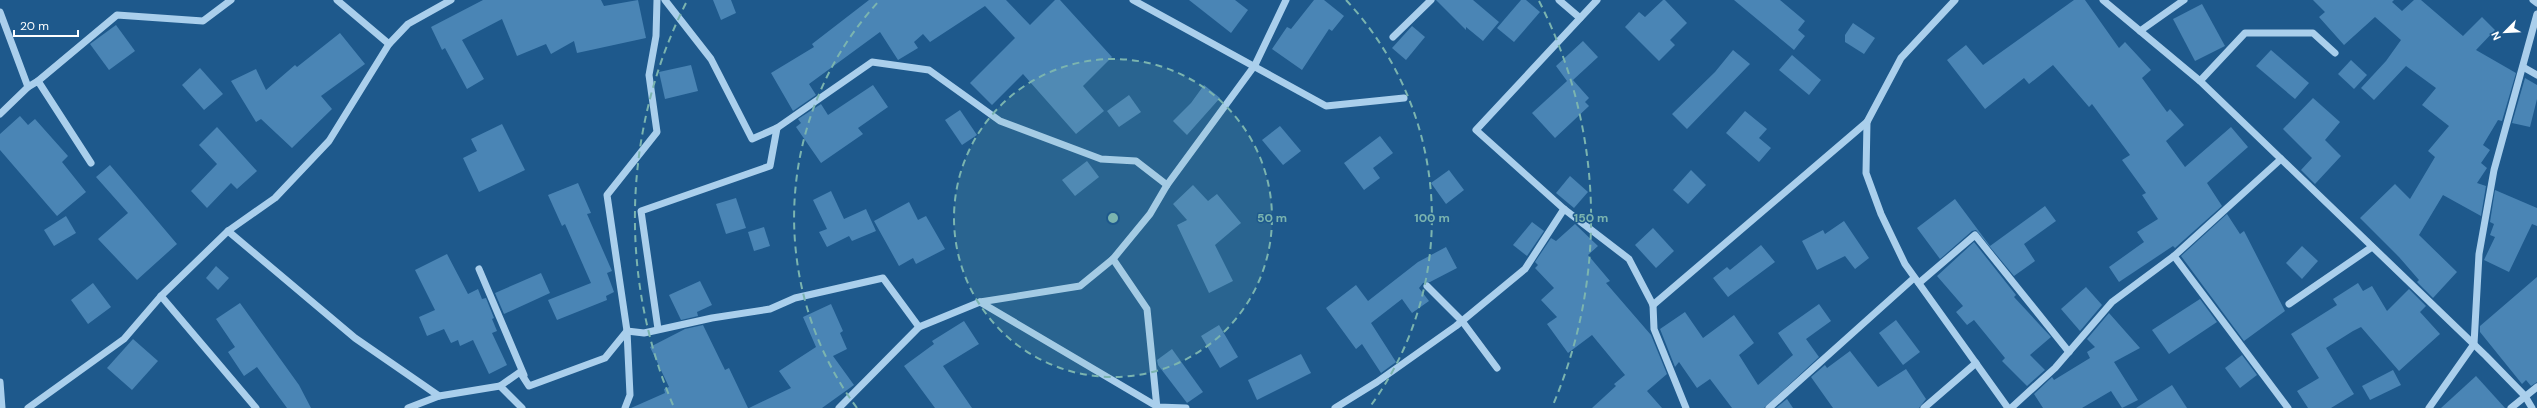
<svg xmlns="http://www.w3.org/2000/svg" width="2537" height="408" font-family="'DM Sans',sans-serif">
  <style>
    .building { fill: #4a85b5 }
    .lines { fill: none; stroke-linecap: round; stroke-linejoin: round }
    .minor { stroke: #aacfec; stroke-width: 7 }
    .ring { fill: none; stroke: #7bb4af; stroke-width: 2; stroke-dasharray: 7 5 }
    .centre { fill: #7bb4af; stroke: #1e598c; stroke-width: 2 }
    .ring-label { font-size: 12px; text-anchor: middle; font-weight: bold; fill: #7bb4af; stroke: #1e598c; stroke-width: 3; stroke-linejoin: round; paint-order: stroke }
  </style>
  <rect width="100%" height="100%" fill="#1e598c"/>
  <g class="building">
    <polygon points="483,0 601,0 604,6 638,0 646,38 577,53 574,41 551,54 546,44 517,56 502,19 462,40 484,79 467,89 445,48 442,50 431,27"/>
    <polygon points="713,0 731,0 736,13 721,20"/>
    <polygon points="869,0 1006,0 1030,25 1055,0 1060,0 1112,57 1083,86 1104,111 1076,134 1023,74 992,105 970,83 1015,38 985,6 930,42 923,34 914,42 918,48 898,60 880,32 809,84 816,95 793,111 771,73 814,47 812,44"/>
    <polygon points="1189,0 1235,0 1248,10 1231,33"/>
    <polygon points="1314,0 1324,0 1344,16 1332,31 1329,29 1302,70 1272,49 1287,27 1291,29"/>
    <polygon points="1436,0 1473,0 1499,22 1483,41 1466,27 1466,30"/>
    <polygon points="1521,0 1526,0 1540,12 1514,42 1497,28"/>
    <polygon points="1663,0 1665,0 1687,23 1670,40 1675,45 1659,61 1625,27 1639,12 1645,17"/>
    <polygon points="1734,0 1780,0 1805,21 1798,30 1805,36 1794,50"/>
    <polygon points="2074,0 2085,0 2119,48 2125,42 2151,70 2142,78 2167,112 2170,109 2184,125 2166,141 2185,167 2231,127 2248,147 2207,183 2222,206 2175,248 2173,246 2119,282 2109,267 2144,242 2137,232 2158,219 2142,195 2146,193 2122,160 2130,155 2092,104 2089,107 2053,65 2029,84 2024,78 1985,109 1947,60 1966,45 1983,65"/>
    <polygon points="2313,0 2394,0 2392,2 2402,11 2414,0 2421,0 2463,36 2482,17 2495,30 2476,50 2516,73 2502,121 2498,120 2483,145 2490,150 2481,163 2487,168 2477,183 2486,186 2481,216 2443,195 2419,235 2457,272 2433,298 2417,282 2419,280 2399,257 2360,218 2395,184 2410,199 2435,157 2428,151 2449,126 2422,105 2436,88 2406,66 2374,100 2361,88 2386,61 2401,40 2375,17 2344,45 2319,17 2325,12"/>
    <polygon points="2202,4 2225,46 2195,61 2173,19"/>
    <polygon points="1853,23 1875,38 1864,54 1845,42 1845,35"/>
    <polygon points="116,25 135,51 109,70 90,44"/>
    <polygon points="1412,26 1425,37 1406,60 1392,48"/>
    <polygon points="340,33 365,64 321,96 332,109 292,148 261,119 256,122 231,81 256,69 266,90 295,65 297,67"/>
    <polygon points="1583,41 1598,57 1573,80 1589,98 1585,102 1589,106 1555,138 1532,113 1567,81 1556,66"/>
    <polygon points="1733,50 1750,64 1687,129 1672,114 1715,72"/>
    <polygon points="2271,50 2309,83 2295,99 2256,66"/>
    <polygon points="1792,55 1821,80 1809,95 1779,70"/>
    <polygon points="2351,60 2367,75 2354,89 2338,74"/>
    <polygon points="691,65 698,91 665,99 659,72"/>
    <polygon points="200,68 223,94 204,110 182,85"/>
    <polygon points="2525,78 2537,85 2537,99 2530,127 2512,123"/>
    <polygon points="873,85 888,107 858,128 863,134 821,163 796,127 801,123 798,119 821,104 828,115"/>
    <polygon points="1204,85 1220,98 1187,135 1173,121 1191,103"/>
    <polygon points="1129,95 1141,112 1119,127 1107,111"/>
    <polygon points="2313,98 2340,122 2325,140 2341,156 2315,184 2301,170 2312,158 2283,129"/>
    <polygon points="960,110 977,135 962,145 945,120"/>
    <polygon points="1745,111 1767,129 1759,138 1771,148 1759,162 1726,133"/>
    <polygon points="20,116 28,125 35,119 68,156 62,162 86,192 57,216 0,150 0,134"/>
    <polygon points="502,124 525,170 479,192 463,158 477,151 471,139"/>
    <polygon points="1280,126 1301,151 1283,165 1262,140"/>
    <polygon points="217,127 257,171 237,189 231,183 207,208 191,191 217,164 199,145"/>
    <polygon points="1380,136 1393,153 1373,168 1380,178 1364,190 1344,163"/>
    <polygon points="1087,161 1099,177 1075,196 1062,180"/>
    <polygon points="110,165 177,244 137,280 98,239 128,213 96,177"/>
    <polygon points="1449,170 1464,190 1446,204 1431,183"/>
    <polygon points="1691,170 1706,185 1688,204 1673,190"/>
    <polygon points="1570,176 1588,192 1574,208 1556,193"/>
    <polygon points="578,183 591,213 587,214 612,271 607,273 614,292 606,296 607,300 557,320 548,300 591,283 565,224 562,226 548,195"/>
    <polygon points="1193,185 1208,201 1217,194 1241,223 1215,245 1233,281 1209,293 1177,225 1187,220 1173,204"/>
    <polygon points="2495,190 2537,208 2537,226 2532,224 2509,272 2484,260 2495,237 2490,235 2494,224 2490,222"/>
    <polygon points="831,191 844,219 866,209 876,231 852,241 849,236 827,247 819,232 827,229 813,200"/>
    <polygon points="736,198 746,228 726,234 716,204"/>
    <polygon points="1955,199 1990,246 2045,206 2056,221 2024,244 2035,261 2014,276 1976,230 1972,231 1940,259 1917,228"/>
    <polygon points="909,202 918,220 926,216 945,249 916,264 913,258 899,266 874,221"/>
    <polygon points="2227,214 2240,234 2244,231 2285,311 2244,341 2181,256"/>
    <polygon points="66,216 76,233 54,246 44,230"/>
    <polygon points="1844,221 1869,258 1855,269 1845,256 1817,270 1802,241 1823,230 1825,234"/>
    <polygon points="1532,222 1544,231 1527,256 1513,245"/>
    <polygon points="1575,224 1598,246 1588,255 1610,281 1606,283 1651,335 1667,374 1647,391 1662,408 1592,408 1616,386 1614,384 1625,375 1592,335 1568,353 1547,324 1557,317 1541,300 1554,288 1535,268 1538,265 1535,262 1551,238 1556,241"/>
    <polygon points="764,227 770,246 754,251 748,232"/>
    <polygon points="1653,228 1674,251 1656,268 1635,245"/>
    <polygon points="1974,242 2016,295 2014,297 2051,337 2030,355 2045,370 2027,386 2002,361 2005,358 1974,320 1967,325 1956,312 1963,306 1937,276"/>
    <polygon points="1761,245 1775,262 1728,297 1713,278 1727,267 1730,270"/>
    <polygon points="2302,246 2318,261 2302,279 2286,263"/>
    <polygon points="1446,247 1457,268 1430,282 1423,283 1419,288 1429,301 1412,313 1402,299 1371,323 1396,362 1381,373 1362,344 1356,349 1326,308 1356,285 1368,301 1418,262"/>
    <polygon points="447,254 468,294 478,289 482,299 486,298 494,318 492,319 497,331 492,333 507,365 489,374 473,340 460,346 458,340 451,343 444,329 427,336 419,317 435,310 415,270"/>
    <polygon points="216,266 229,278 218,290 206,278"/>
    <polygon points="541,273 550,293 504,314 495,293"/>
    <polygon points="2537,277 2537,382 2531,386 2526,380 2522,384 2480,332 2480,326"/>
    <polygon points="700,281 712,305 697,312 698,316 681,320 669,295"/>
    <polygon points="93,283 111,307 88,324 71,300"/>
    <polygon points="2358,283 2363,291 2372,286 2387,311 2409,289 2426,306 2420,312 2440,334 2399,371 2361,327 2353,331 2326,348 2354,394 2331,408 2308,408 2297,391 2319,378 2291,334 2337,305 2333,299"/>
    <polygon points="2086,287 2102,305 2080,331 2061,309"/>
    <polygon points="2200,299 2217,322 2169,354 2152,330"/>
    <polygon points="240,303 299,385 311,408 287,408 257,367 244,376 228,352 235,347 216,319"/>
    <polygon points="831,304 843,331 840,333 847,349 833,356 854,385 822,408 749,408 791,388 779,371 816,347 803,317"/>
    <polygon points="1819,304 1831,321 1806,339 1819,357 1764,408 1732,408 1710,379 1697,388 1679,362 1675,367 1660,329 1685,312 1703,338 1734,315 1754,343 1739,355 1758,385 1793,355 1778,333"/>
    <polygon points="2109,313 2140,348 2114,362 2138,400 2122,408 2111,391 2082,408 2043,408 2034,394 2052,377 2054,380 2090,358 2087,352 2095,347 2087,339"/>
    <polygon points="1896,320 1920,352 1903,365 1879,333"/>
    <polygon points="964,321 979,344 943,366 972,408 935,408 904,366 934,344 932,341"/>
    <polygon points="703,325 725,370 729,368 748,408 631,408 665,393 664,389 669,387 650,347 685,329"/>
    <polygon points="1219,325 1238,357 1220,368 1201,336"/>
    <polygon points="133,339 158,361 132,390 107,368"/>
    <polygon points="1172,349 1203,392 1187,403 1158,365 1157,360"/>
    <polygon points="1850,351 1878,387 1906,369 1926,399 1919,408 1833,408 1811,377 1825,365 1827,368"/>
    <polygon points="1301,354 1311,373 1257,400 1248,380"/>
    <polygon points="2242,355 2257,375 2240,388 2225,368"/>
    <polygon points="2393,370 2401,385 2370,400 2362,386"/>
    <polygon points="2476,376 2505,408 2441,408"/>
    <polygon points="2172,385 2187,408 2136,408"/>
    <polygon points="1787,399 1793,408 1776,408"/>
  </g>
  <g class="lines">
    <g class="minor">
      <polyline points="337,0 389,44"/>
      <polyline points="665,0 711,59 752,139 777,128 872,62 929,70 1000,121 1101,159 1136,161 1167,185"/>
      <polyline points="1133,0 1326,106 1404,98"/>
      <polyline points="1559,0 1580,18"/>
      <polyline points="1597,0 1476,130 1564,209 1629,259 1653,305 1654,329 1686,408"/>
      <polyline points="1955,0 1901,58 1867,122 1866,173 1881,214 1905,264 2008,408"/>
      <polyline points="2103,0 2200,81 2486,356 2525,396 2532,408"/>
      <polyline points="2533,0 2537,3"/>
      <polyline points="0,12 28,87 38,81 91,163"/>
      <polyline points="2140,31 2184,0"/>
      <polyline points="1393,37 1431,0"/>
      <polyline points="2523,67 2537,75"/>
      <polyline points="38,81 117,15 203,21 231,0"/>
      <polyline points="2200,81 2245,33 2313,33 2335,53"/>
      <polyline points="0,114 28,87"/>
      <polyline points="228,231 355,338 439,396"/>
      <polyline points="2174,256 2288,408"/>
      <polyline points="1113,259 1147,309 1157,408"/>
      <polyline points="479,269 524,375"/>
      <polyline points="1919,283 1975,235 2069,352"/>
      <polyline points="1427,286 1462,321 1497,368"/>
      <polyline points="161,296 256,408"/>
      <polyline points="980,302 1158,407 1186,408"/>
      <polyline points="2289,304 2372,247"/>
      <polyline points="1653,305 1867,122"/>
      <polyline points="658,329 641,211 770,166 777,128"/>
      <polyline points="0,382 2,408"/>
      <polyline points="500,386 522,408"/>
      <polyline points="28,408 124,339 161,296 228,231 275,198 329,141 389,44 408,24 451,0"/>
      <polyline points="408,408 439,396 500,386 520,372 529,386 605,358 627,331 644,333 712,318 770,309 795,298 883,278 919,327"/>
      <polyline points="625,408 630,395 627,331 607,195 657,132 649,75 656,36 657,0"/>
      <polyline points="839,408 919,327 980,302 1080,286 1113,259 1150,214 1167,185 1255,65 1286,0"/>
      <polyline points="1335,408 1377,382 1456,326 1525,269 1564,209"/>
      <polyline points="1769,408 1914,278"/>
      <polyline points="1924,408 1976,363"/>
      <polyline points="2011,408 2055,368 2112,302 2174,256 2281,159"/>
      <polyline points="2429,408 2474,344 2479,254 2494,170 2537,14"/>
      <polyline points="2511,408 2537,387"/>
    </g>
  </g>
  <circle cx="1113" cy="218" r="159" fill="#7bb4af" fill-opacity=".12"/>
  <g class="ring">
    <circle cx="1113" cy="218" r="159"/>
    <path d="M857 408A319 319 0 0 1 880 0M1346 0A319 319 0 0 1 1369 408"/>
    <path d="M673 405A478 478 0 0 1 687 1M1539 1A478 478 0 0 1 1553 405"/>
  </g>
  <circle cx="1113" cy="218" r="6" class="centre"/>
  <g class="ring-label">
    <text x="1272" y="222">50 m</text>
    <text x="1432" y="222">100 m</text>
    <text x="1591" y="222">150 m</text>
  </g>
  <g transform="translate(2505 32) rotate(246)" stroke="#1e598c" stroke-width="3" paint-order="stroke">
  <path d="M0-3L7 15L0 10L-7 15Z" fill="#ffffff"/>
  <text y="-6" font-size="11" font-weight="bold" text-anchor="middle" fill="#ffffff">N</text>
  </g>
  <path d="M14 30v6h64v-6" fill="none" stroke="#ffffff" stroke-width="2"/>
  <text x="20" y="30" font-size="12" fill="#ffffff" stroke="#1e598c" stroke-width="3" paint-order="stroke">20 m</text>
</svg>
